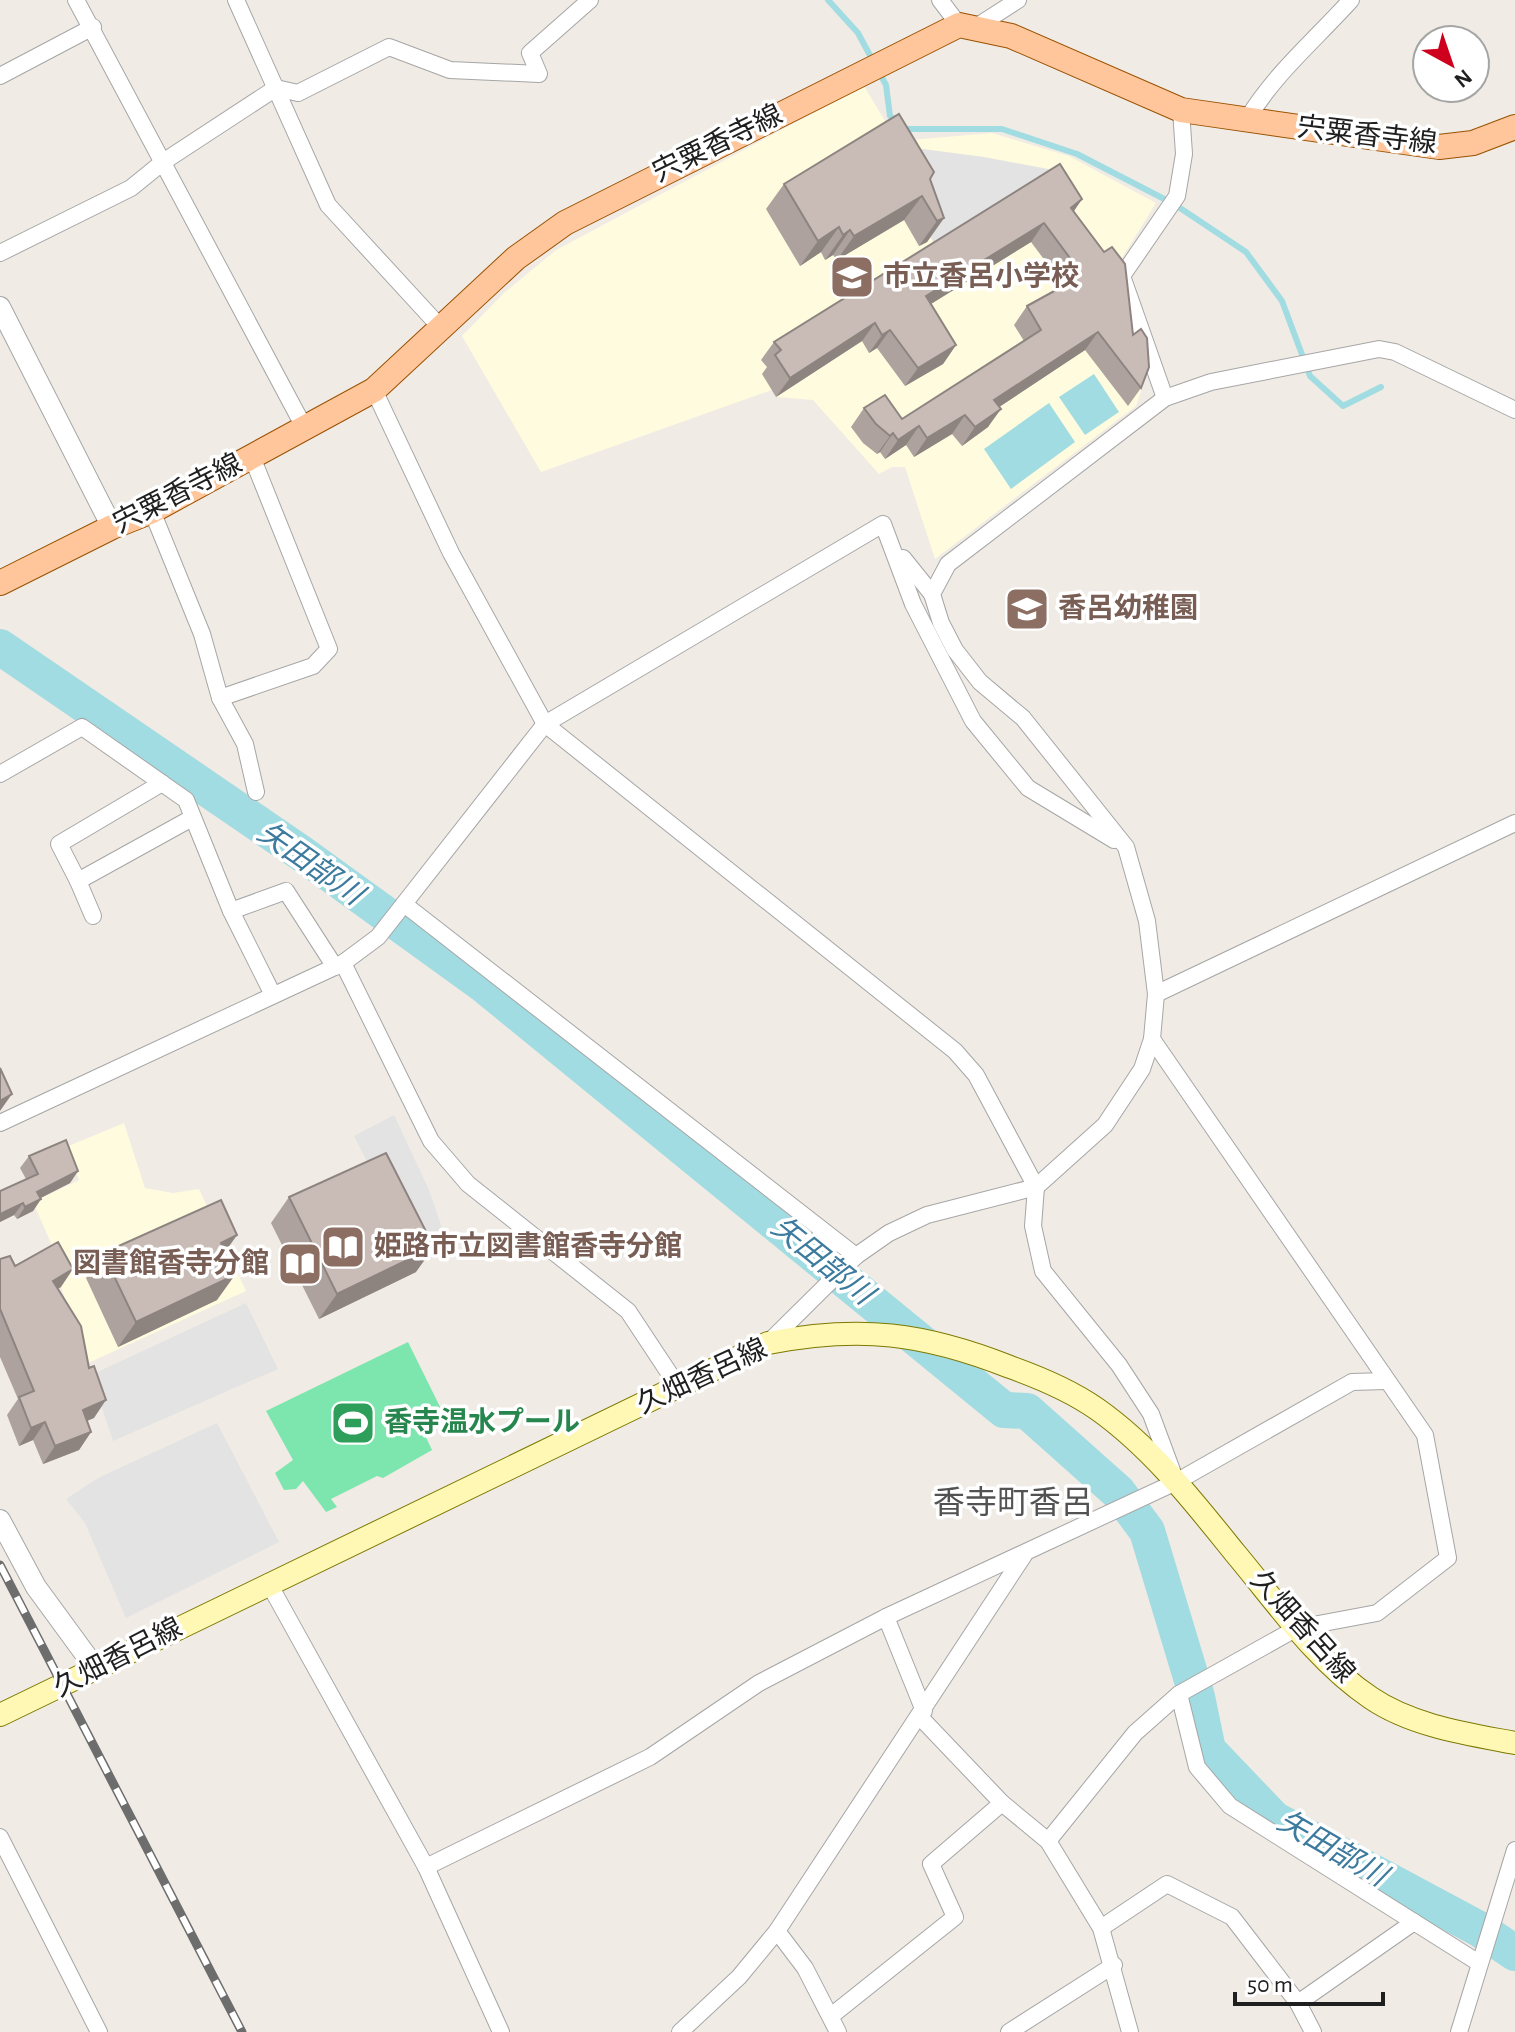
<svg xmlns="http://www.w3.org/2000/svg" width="1515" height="2032" font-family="'Alegreya Sans','Noto Sans JP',sans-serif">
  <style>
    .education { fill: #fffbdf }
    .pitch { fill: #7ce6ae }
    .parking { fill: #e3e3e3 }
    .water { fill: #a1dce2 }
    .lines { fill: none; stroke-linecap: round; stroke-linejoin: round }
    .stream { stroke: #a1dce2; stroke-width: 6 }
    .river { stroke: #a1dce2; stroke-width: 36 }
    .minor-casing { stroke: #a6a6a6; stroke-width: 18 }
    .tertiary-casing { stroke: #a6a6a6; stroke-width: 22 }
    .secondary-casing { stroke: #7c7800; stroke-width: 24 }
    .primary-casing { stroke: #9a5100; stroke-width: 26 }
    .minor { stroke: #fff; stroke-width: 16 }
    .tertiary { stroke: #fff; stroke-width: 20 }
    .secondary { stroke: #fef8b4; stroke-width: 22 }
    .primary { stroke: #ffc69b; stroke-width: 24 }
    .rail-casing { stroke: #6d6d6d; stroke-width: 9 }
    .rail { stroke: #fff; stroke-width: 6; stroke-dasharray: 18; stroke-linecap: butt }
    .wall { fill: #ada29d }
    .shaded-wall { fill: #8d8480 }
    .building { fill: #c9bcb7; stroke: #8d8480; stroke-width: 2 }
    .labels { text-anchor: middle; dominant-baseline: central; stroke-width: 7; stroke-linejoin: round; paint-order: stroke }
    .street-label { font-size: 28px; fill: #1f1f1f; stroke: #fff }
    .education-label { font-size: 28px; font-weight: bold; fill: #785e54; stroke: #fff; text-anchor: start }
    .leisure-label { font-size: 28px; font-weight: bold; fill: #27864d; stroke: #fff; text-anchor: start }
    .water-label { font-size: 30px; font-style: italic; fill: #3c7a9e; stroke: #fff }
    .quarter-label { font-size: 32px; fill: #525252; stroke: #fff }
  </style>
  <rect width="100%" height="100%" fill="#f0ebe4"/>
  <g class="education">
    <polygon points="864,86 885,121 910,140 992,133 1069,156 1156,203 1114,271 1139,359 1143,385 1136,406 935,559 905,467 892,467 879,474 813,400 777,397 772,390 541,472 462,336 504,293 556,250"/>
    <polygon points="124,1123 145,1188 173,1193 199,1189 246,1291 86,1364 57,1274 63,1271 33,1202 79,1180 66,1147"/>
  </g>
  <polygon class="pitch" points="408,1342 445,1417 422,1429 432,1450 383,1478 377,1476 331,1499 337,1507 326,1512 303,1481 296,1489 284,1490 275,1473 293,1460 266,1411"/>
  <g class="parking">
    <polygon points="885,144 984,157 1064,172 938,252"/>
    <polygon points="394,1115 429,1190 450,1252 419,1263 354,1136"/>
    <polygon points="246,1303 278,1369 113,1441 91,1375"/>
    <polygon points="217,1423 279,1542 126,1618 85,1523 66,1499 98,1478"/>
  </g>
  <g class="water">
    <polygon points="1094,374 1119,412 1085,435 1059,397"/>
    <polygon points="1049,403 1075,442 1011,489 984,449"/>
  </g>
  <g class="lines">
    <g class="stream">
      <polyline points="828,0 858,33 873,61"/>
      <polyline points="878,70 886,85 890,116 897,122"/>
      <polyline points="905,129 1002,129 1077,154 1174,204 1246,252 1282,301 1310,376 1343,406 1381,387"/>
    </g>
    <polyline class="river" points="0,647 301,853 485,986 1004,1410 1027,1411 1118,1492 1147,1531 1197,1697 1208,1750 1274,1819 1481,1930 1515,1953"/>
    <g class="minor-casing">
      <g id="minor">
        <polyline points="76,0 304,427"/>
        <polyline points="236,0 328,205 442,329"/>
        <polyline points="940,0 959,25"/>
        <polyline points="976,27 1018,0"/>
        <polyline points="0,76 93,27"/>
        <path d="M1246,121c28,-47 69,-81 105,-121"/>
        <polyline points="0,253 131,188 163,162 276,88 298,93 389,47 450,70 539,74 530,53 590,0"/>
        <polyline points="374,390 451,553 545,724 955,1051 976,1075 1036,1187 1033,1226 1043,1271 1119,1365 1151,1414 1174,1476"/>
        <polyline points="1165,398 1122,276 1177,196 1184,154 1181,110"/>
        <polyline points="152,511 202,634 220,698 313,666 329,649 252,457"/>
        <polyline points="903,558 932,594"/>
        <polyline points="220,698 245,744 256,792"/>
        <polyline points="0,774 82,727 186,800 231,911 273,995"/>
        <polyline points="162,783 59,844 78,881 192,818"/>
        <polyline points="78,881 93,916"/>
        <polyline points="404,904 856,1256"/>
        <polyline points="231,911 286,891 335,967"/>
        <polyline points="343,963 431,1141 468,1184 628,1311 679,1388"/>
        <polyline points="1156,994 1515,823"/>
        <polyline points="0,1123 343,963 378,937 545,724 883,524 913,604 973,721 1028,788 1114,840"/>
        <polyline points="768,1343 856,1256 889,1233 927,1215 1036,1187 1105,1125 1142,1069 1152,1039 1156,994 1147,921 1126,847 1023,718 980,682 955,650 941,623 932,594 948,564 1165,398 1211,382 1379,349 1395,352 1515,410"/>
        <polyline points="268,1582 426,1867 501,2032"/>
        <polyline points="886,1617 924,1711"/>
        <polyline points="1179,1694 1197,1767 1230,1806 1479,1963"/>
        <polyline points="920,1717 1002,1803 1048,1841 1101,1928 1130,2032"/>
        <polyline points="0,1837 99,2032"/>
        <polyline points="1048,1841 1135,1733 1179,1694 1297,1628 1377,1613 1448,1558 1425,1435 1152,1039"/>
        <polyline points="426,1867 650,1757 759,1683 886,1617 1176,1482 1352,1382 1386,1381"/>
        <polyline points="1101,1928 1167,1884 1232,1917 1298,2003 1313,2032"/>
        <polyline points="777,1931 805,1968 838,2032"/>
        <polyline points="1298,2003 1414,1922"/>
        <polyline points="831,2016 955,1917 931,1864 1002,1803"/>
        <polyline points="680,2032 739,1977 777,1931 1024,1555"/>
        <polyline points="1009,2032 1114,1965"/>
        <polyline points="1459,2032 1515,1850"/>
      </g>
    </g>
    <g class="tertiary-casing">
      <g id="tertiary">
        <polyline points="0,307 112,527"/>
        <polyline points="0,1520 36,1587 96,1669"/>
      </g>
    </g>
    <g class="secondary-casing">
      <path id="secondary" d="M0,1715l768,-372c92,-18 156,-10 242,24 31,11 60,23 87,42 54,38 97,93 138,144 42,50 82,109 136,145 41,28 97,36 144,45"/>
    </g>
    <g class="primary-casing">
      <polyline id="primary" points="0,583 112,527 152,511 374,390 516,258 565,223 959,25 1011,36 1181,110 1439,147 1473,143 1515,127"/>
    </g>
    <use href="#minor" class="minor"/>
    <use href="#tertiary" class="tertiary"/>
    <use href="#secondary" class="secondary"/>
    <use href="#primary" class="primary"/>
    <g class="rail-casing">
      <polyline id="rail" points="0,1565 242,2032"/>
    </g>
    <use href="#rail" class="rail"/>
  </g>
  <g class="wall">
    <polygon points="930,179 944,218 927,242 919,246 904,220 837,260 833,255 825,260 821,252 800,266 766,209 784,184"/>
    <polygon points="1082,199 1074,211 1133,335 1141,388 1128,406 1085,350 999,407 988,427 962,446 952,434 914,457 906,445 885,459 880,452 877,454 863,443 851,427 864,408 902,419 1024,341 1014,325 1027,306 1055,291 1061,282 1031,242 931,304 956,345 943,364 905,386 877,348 869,353 862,341 776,397 762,374 767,367 761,360 774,342"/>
    <polygon points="29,1156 78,1171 70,1183 40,1198 41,1199 33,1211 17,1219 14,1215 0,1222 0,1191 26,1179 20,1168"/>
    <polygon points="289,1197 416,1272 319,1319 271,1223"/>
    <polygon points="237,1235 225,1252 217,1300 118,1347 86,1278 103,1253"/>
    <polygon points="0,1259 61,1287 58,1288 94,1418 87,1421 91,1432 79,1450 43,1464 33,1440 19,1446 7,1415 18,1399 0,1357"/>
  </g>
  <g class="shaded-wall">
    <polygon points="922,196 904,220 837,260 854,236"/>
    <polygon points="1082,199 1069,218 1071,208"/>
    <polygon points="944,218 927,242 919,246 937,221"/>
    <polygon points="1044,223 1031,242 913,315 926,296"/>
    <polygon points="839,227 821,252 800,266 818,241"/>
    <polygon points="850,230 833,255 825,260 843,235"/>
    <polygon points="875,323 862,341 776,397 790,378"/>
    <polygon points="890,330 877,348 869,353 882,335"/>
    <polygon points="1098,332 1085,350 981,419 994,400"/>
    <polygon points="956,345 943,364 905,386 918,368"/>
    <polygon points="1001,409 988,427 962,446 975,427"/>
    <polygon points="965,415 952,434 914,457 927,438"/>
    <polygon points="919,426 906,445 885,459 898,440"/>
    <polygon points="893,433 880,452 877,454 890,436"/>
    <polygon points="12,1094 0,1111 0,1101"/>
    <polygon points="78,1171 70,1183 29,1204 37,1192"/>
    <polygon points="41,1199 33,1211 17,1219 25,1207"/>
    <polygon points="23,1203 14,1215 0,1222 0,1214"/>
    <polygon points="237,1235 219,1260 221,1243"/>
    <polygon points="434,1247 416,1272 319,1319 337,1294"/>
    <polygon points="73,1269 61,1287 41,1299 53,1281"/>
    <polygon points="235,1275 217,1300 118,1347 136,1322"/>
    <polygon points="106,1400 94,1418 71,1427 83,1410"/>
    <polygon points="45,1422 33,1440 19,1446 31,1428"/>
    <polygon points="91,1432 79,1450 43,1464 55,1446"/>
  </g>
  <g class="building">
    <polygon points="899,114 934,172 930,179 944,218 937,221 922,196 854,236 850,230 843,235 839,227 818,241 784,184"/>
    <polygon points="1060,164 1082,199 1071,208 1104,252 1112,247 1125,264 1133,335 1141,329 1147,338 1149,367 1141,388 1098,332 994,400 1001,409 975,427 965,415 927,438 919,426 898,440 893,433 890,436 876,424 864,408 885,395 902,419 1041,330 1027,306 1067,284 1064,279 1078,269 1044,223 926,296 956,345 918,368 890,330 882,335 875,323 790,378 775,355 781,350 774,342"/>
    <polygon points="0,1068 12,1094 0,1101"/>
    <polygon points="66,1140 78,1171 37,1192 41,1199 25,1207 23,1203 0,1214 0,1191 38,1174 29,1156"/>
    <polygon points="386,1153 434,1247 337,1294 289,1197"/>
    <polygon points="221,1200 237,1235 221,1243 235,1275 136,1322 103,1253"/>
    <polygon points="58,1242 73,1269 53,1281 81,1326 89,1368 94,1366 106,1400 83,1410 91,1432 55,1446 45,1422 31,1428 19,1397 34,1391 0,1309 0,1259 10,1256 15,1266"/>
  </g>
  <defs>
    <g id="school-square" transform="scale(2.3)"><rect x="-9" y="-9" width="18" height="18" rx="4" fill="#8d6e63" stroke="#fff"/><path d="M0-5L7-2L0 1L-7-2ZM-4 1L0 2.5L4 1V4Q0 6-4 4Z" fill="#fff"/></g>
    <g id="library-square" transform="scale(2.3)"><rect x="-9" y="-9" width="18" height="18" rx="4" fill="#8d6e63" stroke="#fff"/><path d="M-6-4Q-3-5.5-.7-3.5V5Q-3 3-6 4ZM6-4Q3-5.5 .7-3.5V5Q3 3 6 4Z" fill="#fff"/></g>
    <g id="stadium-square" transform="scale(2.3)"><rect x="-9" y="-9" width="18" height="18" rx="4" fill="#2e9e5b" stroke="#fff"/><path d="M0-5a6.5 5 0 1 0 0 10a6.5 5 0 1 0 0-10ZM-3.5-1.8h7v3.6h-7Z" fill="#fff"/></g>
  </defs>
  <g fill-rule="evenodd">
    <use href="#school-square" x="852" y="277"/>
    <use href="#school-square" x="1027" y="609"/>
    <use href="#library-square" x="343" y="1247"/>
    <use href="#library-square" x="300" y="1264"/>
    <use href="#stadium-square" x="353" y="1423"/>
  </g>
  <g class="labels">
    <g class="street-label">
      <text transform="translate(1367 136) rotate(7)">宍粟香寺線</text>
      <text transform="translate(718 144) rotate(-26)">宍粟香寺線</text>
      <text transform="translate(178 494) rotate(-27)">宍粟香寺線</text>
      <text transform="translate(702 1377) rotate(-25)">久畑香呂線</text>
      <text transform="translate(1302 1627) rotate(48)">久畑香呂線</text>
      <text transform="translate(118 1658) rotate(-27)">久畑香呂線</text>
    </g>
    <g class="education-label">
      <text x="883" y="277">市立香呂小学校</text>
      <text x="1058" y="609">香呂幼稚園</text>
      <text x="374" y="1247">姫路市立図書館香寺分館</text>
      <text x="269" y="1264" text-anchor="end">図書館香寺分館</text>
    </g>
    <g class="leisure-label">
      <text x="384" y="1423">香寺温水プール</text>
    </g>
    <g class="water-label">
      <text transform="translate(310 864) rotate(35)">矢田部川</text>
      <text transform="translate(822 1261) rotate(39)">矢田部川</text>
      <text transform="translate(1332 1849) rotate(30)">矢田部川</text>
    </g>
    <g class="quarter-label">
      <text x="1013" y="1503">香寺町香呂</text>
    </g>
  </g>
  <g transform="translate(1451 64) rotate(140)"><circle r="38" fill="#ffffff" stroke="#a5a5a5" stroke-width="2"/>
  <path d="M0-6L14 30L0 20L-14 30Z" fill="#ce001d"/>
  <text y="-12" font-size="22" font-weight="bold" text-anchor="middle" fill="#1f1f1f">N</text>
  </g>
  <path d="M1235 1992v12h148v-12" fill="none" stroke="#1f1f1f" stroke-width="4"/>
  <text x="1247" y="1992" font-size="24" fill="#1f1f1f" stroke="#ffffff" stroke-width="6" paint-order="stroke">50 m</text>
</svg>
